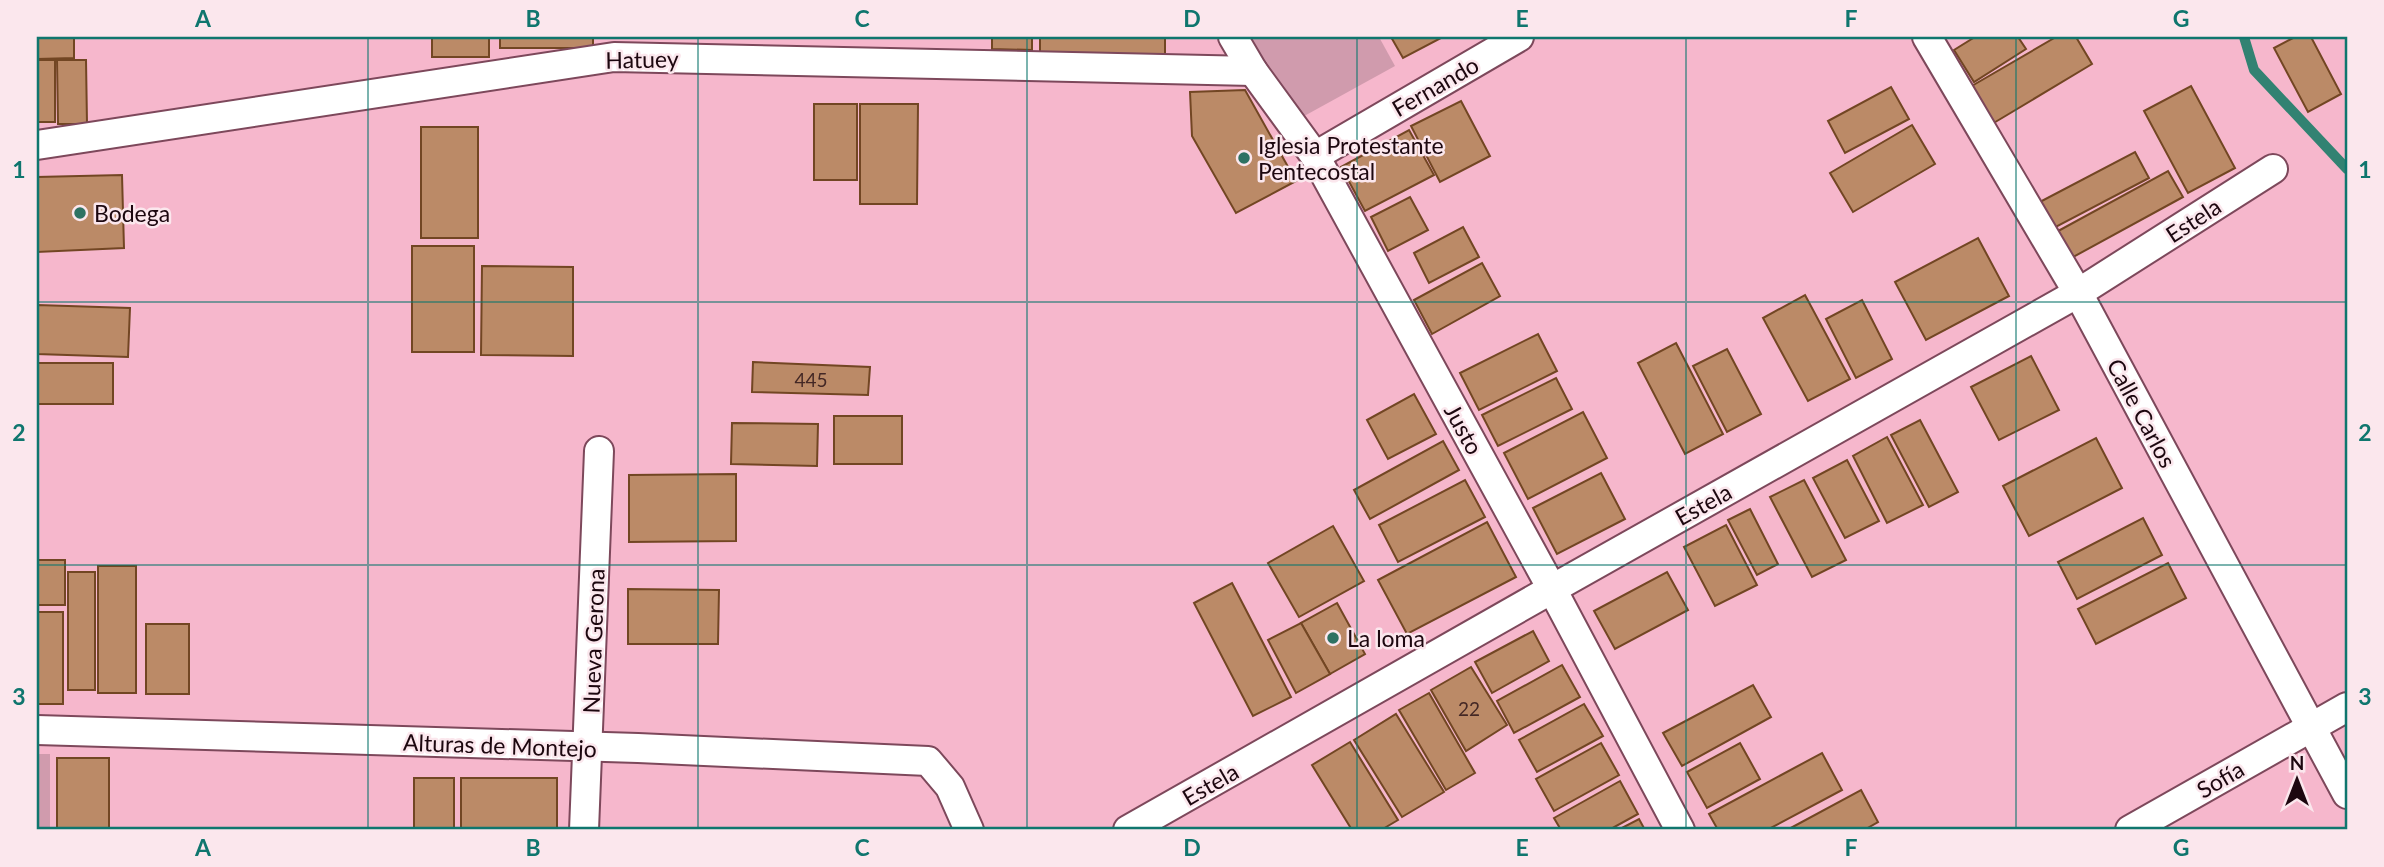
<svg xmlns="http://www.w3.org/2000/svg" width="2384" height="867" font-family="Lato,sans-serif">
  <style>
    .green { fill: #d09bad }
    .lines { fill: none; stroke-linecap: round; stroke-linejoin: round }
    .stream { stroke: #328272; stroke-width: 10 }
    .building { fill: #bb8a67; stroke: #724623; stroke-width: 2 }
    .minor-casing { stroke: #7d485b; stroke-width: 32 }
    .minor { stroke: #fff; stroke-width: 28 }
    .grid { fill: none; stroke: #0f766e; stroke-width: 2; stroke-opacity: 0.55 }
    .poi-dot { fill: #2e7263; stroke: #fbe7ed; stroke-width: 2.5 }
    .labels { text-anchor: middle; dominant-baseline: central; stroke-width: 5; stroke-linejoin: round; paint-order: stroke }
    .number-label { font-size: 19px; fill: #442825 }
    .street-label { font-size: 23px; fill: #1c070f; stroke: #fbe7ed }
    .poi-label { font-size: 23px; fill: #1c070f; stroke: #fbe7ed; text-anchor: start }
    .neatline { fill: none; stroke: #0f766e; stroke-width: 2.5 }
    .grid-label { font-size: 23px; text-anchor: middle; font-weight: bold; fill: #0f766e }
  </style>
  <rect width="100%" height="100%" fill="#f6b7cc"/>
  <g class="green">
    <polygon points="1251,37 1379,37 1395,66 1297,120"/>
    <rect x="37" y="754" width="13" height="76"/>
  </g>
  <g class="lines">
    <polyline class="stream" points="2244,37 2254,70 2347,169"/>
  </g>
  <g class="building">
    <polygon points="37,37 74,37 74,58 37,59"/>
    <rect x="432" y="37" width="57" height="20"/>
    <rect x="500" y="37" width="93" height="11"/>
    <rect x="645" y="37" width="90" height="1"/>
    <polygon points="992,37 1032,37 1032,50 992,49"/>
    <polygon points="1040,37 1165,37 1165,56 1040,55"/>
    <polygon points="1391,37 1440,37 1441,38 1403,58"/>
    <polygon points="1975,37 2018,37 2026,49 1974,82 1954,50"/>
    <polygon points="2056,37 2076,37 2092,64 1992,124 1970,87"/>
    <polygon points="2295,37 2311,37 2341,94 2308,112 2274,48"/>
    <rect x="37" y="60" width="18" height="62"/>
    <polygon points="57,60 86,60 87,124 58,124"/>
    <polygon points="2191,86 2235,168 2188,193 2144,111"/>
    <polygon points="1891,87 1909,119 1845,153 1828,121"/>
    <polygon points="1245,90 1296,181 1236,213 1192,136 1190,92"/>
    <polygon points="1461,101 1490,156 1440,182 1411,126"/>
    <rect x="814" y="104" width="43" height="76"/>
    <polygon points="860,104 918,104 917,204 860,204"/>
    <polygon points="1912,125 1935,164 1853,212 1830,173"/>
    <rect x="421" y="127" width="57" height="111"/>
    <polygon points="1409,130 1434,175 1365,211 1341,167"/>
    <polygon points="2135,152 2149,178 2050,230 2036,204"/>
    <polygon points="2168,171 2183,197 2064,262 2049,236"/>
    <polygon points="122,175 124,248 37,252 37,177"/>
    <polygon points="1410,197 1428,230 1388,251 1371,217"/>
    <polygon points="1463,227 1479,257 1429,283 1414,253"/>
    <polygon points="1978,238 2009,296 1926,340 1895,282"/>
    <rect x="412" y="246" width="62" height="106"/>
    <polygon points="1482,263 1500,296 1432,334 1414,300"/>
    <polygon points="482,266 573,267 573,356 481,355"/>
    <polygon points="1805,295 1850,379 1808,401 1763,318"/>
    <polygon points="1862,300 1892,359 1856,378 1826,319"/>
    <polygon points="37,305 130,308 128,357 37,354"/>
    <polygon points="1538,334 1557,371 1479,410 1460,373"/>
    <polygon points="1676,343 1723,434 1685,454 1638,363"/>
    <polygon points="1727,349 1761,414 1727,432 1693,366"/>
    <polygon points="2031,356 2059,410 1999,440 1971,387"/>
    <polygon points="753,362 870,367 868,395 752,392"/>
    <rect x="37" y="363" width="76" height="41"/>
    <polygon points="1556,378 1572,409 1498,446 1482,415"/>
    <polygon points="1414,394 1436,434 1388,459 1367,420"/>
    <polygon points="1583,412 1607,458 1528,499 1504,453"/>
    <rect x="834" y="416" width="68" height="48"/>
    <polygon points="1920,420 1958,492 1929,507 1891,435"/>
    <polygon points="732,423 818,424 817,466 731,464"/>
    <polygon points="1887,437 1923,505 1887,523 1853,456"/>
    <polygon points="2096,438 2122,488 2029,536 2003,486"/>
    <polygon points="1443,441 1459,470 1370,519 1354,490"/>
    <polygon points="1847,460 1879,521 1845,538 1813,478"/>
    <polygon points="1601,473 1625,519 1557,554 1533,508"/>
    <polygon points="736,474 736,541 629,542 629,475"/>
    <polygon points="1465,480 1485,517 1398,562 1379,525"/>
    <polygon points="1804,480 1846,560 1812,577 1770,497"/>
    <polygon points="1750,509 1778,564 1757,575 1728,520"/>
    <polygon points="2143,518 2162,555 2077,599 2058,562"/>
    <polygon points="1487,522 1516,577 1407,634 1378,580"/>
    <polygon points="1726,525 1757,585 1715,606 1684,547"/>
    <polygon points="1333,526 1364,581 1299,617 1268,563"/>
    <rect x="37" y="560" width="28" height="45"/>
    <polygon points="2168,563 2186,598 2096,644 2078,609"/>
    <rect x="98" y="566" width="38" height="127"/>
    <rect x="68" y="572" width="27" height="118"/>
    <polygon points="1667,572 1688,610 1615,649 1594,611"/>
    <polygon points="1232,583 1291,697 1253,716 1194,603"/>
    <polygon points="628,589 719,590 718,644 628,644"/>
    <polygon points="1337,603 1365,654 1330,674 1301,623"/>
    <rect x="37" y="612" width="26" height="92"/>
    <polygon points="1301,623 1330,674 1296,693 1268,640"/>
    <rect x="146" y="624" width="43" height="70"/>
    <polygon points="1533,631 1549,661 1492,693 1475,662"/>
    <polygon points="1562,665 1580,697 1514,733 1497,701"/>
    <polygon points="1471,667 1507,725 1466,751 1431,690"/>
    <polygon points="1753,685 1771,717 1682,766 1663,733"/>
    <polygon points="1429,693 1475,773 1446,790 1399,710"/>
    <polygon points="1584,704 1603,736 1537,772 1519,740"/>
    <polygon points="1396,714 1444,792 1402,817 1354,740"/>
    <polygon points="1350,742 1398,820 1381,830 1352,830 1312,765"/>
    <polygon points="1601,743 1619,775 1554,811 1536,779"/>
    <polygon points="1740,743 1760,779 1707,808 1687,772"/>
    <polygon points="1822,753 1842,790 1767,830 1718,830 1709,814"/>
    <rect x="57" y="758" width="52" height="72"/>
    <rect x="414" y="778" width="40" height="52"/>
    <rect x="461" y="778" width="96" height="52"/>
    <polygon points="1620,781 1638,814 1609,830 1561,830 1554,818"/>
    <polygon points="1861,790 1878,822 1864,830 1787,830"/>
    <polygon points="1639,819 1645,830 1618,830"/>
  </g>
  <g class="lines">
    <g class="minor-casing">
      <g id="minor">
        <polyline points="1233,37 1253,71 1315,156 1552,589 1680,830"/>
        <polyline points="1927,37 2078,293 2347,794"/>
        <polyline points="37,145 614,57 1253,71"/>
        <polyline points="1315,156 1519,37"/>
        <polyline points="37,730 638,748 928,761 950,787 969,830"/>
        <polyline points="584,830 599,451"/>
        <polyline points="1128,830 1552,589 2078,293 2273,169"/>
        <polyline points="2130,830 2347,707"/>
      </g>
    </g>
    <use href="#minor" class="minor"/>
  </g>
  <path class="grid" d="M368,37v793M698,37v793M1027,37v793M1357,37v793M1686,37v793M2016,37v793M37,302h2310M37,565h2310"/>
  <g class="poi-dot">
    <circle cx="1244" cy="158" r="7"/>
    <circle cx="80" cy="213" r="7"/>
    <circle cx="1333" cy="638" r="7"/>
  </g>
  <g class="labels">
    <g class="number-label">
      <text x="811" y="379">445</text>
      <text x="1469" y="708">22</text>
    </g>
    <g class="street-label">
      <text transform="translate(642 59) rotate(-1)">Hatuey</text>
      <text transform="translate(1435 86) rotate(-30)">Fernando</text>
      <text transform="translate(2193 220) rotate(-33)">Estela</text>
      <text transform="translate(2142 413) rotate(62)">Calle Carlos</text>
      <text transform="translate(1464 429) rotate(61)">Justo</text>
      <text transform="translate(1703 504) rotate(-29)">Estela</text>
      <text transform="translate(593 641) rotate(-88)">Nueva Gerona</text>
      <text transform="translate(500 745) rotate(2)">Alturas de Montejo</text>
      <text transform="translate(2220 779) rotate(-30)">Sofía</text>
      <text transform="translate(1210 784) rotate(-30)">Estela</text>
    </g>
    <g class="poi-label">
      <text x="1258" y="145">Iglesia Protestante<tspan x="1258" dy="26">Pentecostal</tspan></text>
      <text x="94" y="213">Bodega</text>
      <text x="1347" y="638">La loma</text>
    </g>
  </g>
  <rect width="2384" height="867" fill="none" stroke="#fbe7ed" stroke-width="77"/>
  <g transform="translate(2297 780)" stroke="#fbe7ed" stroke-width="5" paint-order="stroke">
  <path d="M0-5L12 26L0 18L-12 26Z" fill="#1c070f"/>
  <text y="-10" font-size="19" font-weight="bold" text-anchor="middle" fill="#1c070f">N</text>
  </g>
  <rect x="38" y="38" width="2308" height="790" class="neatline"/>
  <g class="grid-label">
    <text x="203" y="27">A</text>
    <text x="533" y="27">B</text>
    <text x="862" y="27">C</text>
    <text x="1192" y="27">D</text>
    <text x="1522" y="27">E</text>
    <text x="1851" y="27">F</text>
    <text x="2181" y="27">G</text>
    <text x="19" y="178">1</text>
    <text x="2365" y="178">1</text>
    <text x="19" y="441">2</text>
    <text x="2365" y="441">2</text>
    <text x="19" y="705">3</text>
    <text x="2365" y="705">3</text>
    <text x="203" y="856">A</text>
    <text x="533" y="856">B</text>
    <text x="862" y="856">C</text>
    <text x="1192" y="856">D</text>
    <text x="1522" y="856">E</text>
    <text x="1851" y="856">F</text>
    <text x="2181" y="856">G</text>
  </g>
</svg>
